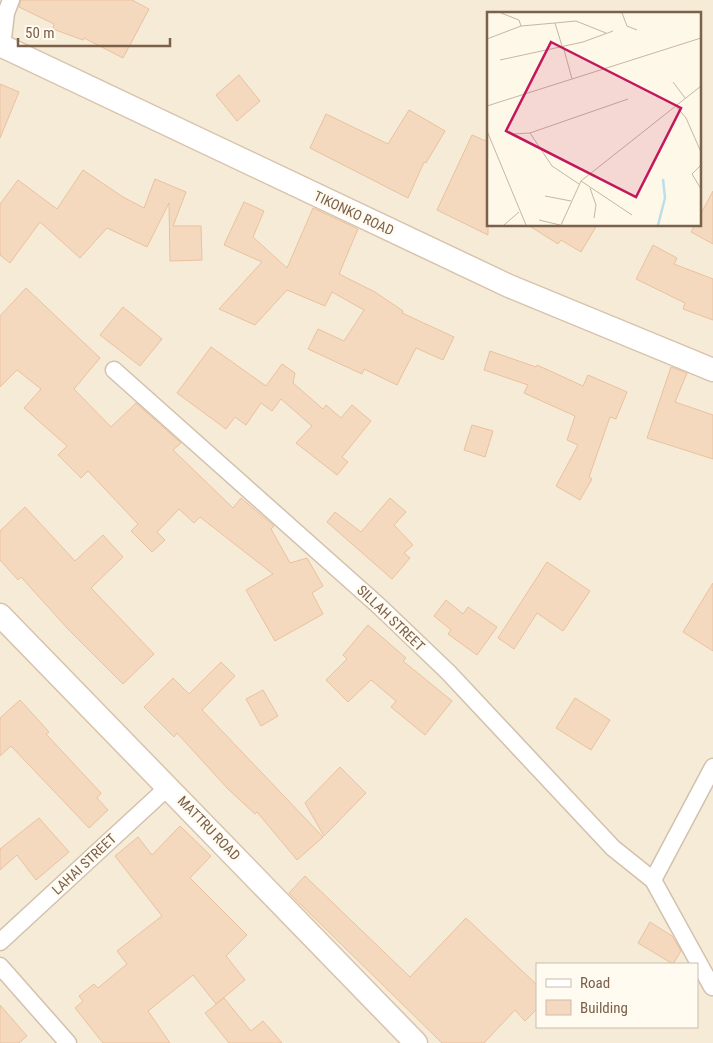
<svg xmlns="http://www.w3.org/2000/svg" width="713" height="1043" font-family="'Roboto Condensed',sans-serif">
  <style>
    .residential { fill: #f6ebd7; fill-rule: evenodd }
    .building { fill: #f5d9bf; stroke: #e9c19e }
    .lines { fill: none; stroke-linecap: round; stroke-linejoin: round }
    .street-casing { stroke: #d2c1ad; stroke-width: 19 }
    .secondary-casing { stroke: #d8c3ad; stroke-width: 25 }
    .street { stroke: #fff; stroke-width: 16 }
    .secondary { stroke: #fff; stroke-width: 22 }
    .labels { text-anchor: middle; dominant-baseline: central; stroke-width: 5; stroke-linejoin: round; paint-order: stroke }
    .street-label { font-size: 14px; fill: #7b604a; stroke: #fffbf1 }
    .inset-river { fill: none; stroke: #bbdfea; stroke-width: 2.5 }
    .inset-road { fill: none; stroke: #c6b6a4; stroke-width: 1 }
    .view { fill: #c2185b; fill-opacity: 0.15; stroke: #c2185b; stroke-width: 2.5 }
    .inset-edge { fill: none; stroke: #7b604a; stroke-width: 2.5 }
  </style>
  <rect width="100%" height="100%" fill="#fef8e9"/>
  <path class="residential" d="M0,0h713v1043h-713zM488,14h211v211h-211zM537,964h160v63h-160z"/>
  <g class="building">
    <polygon points="21,0 132,0 149,9 123,58 84,38 83,40 53,29 54,24 19,7"/>
    <polygon points="239,75 260,101 237,121 216,95"/>
    <polygon points="0,84 19,92 0,138"/>
    <polygon points="409,110 445,131 426,163 424,162 408,198 310,148 326,114 388,144"/>
    <polygon points="472,135 488,142 488,235 437,210"/>
    <polygon points="83,170 123,197 144,208 155,179 186,192 173,226 201,226 202,260 170,261 169,203 147,247 107,228 80,258 40,222 10,263 0,255 0,204 18,180 57,209"/>
    <polygon points="713,191 713,244 691,232 695,225 699,225 699,217"/>
    <polygon points="244,202 264,211 253,237 287,268 313,208 358,229 339,274 375,292 403,311 402,313 454,337 443,360 416,348 397,385 364,369 362,374 308,349 318,329 344,341 364,310 332,292 325,306 287,290 255,325 219,309 262,262 224,245"/>
    <polygon points="528,225 597,225 581,252 561,240 558,244"/>
    <polygon points="653,245 677,258 674,264 713,279 713,320 683,309 685,303 636,279"/>
    <polygon points="26,288 100,358 74,389 111,427 136,403 181,443 173,450 233,508 241,498 274,526 271,529 290,563 307,558 323,586 312,593 323,614 275,641 246,590 273,574 200,517 194,523 179,509 157,532 165,540 152,552 131,531 138,524 88,471 81,478 58,455 67,446 24,408 41,389 17,370 0,387 0,316"/>
    <polygon points="123,307 162,339 140,366 100,335"/>
    <polygon points="211,347 266,386 282,364 295,373 293,383 323,409 326,405 341,418 352,405 371,421 342,457 348,462 337,475 296,443 312,426 281,399 272,411 261,403 246,425 235,417 226,429 177,393"/>
    <polygon points="490,351 536,367 537,365 583,386 588,375 627,392 616,419 610,417 589,477 592,479 580,500 556,486 578,445 567,440 575,416 524,393 528,385 484,370"/>
    <polygon points="671,367 687,373 675,402 713,415 713,459 647,438"/>
    <polygon points="472,425 493,431 485,457 464,450"/>
    <polygon points="390,498 406,512 394,525 413,545 404,553 410,558 392,579 327,522 335,512 361,532"/>
    <polygon points="25,507 75,561 103,535 123,557 91,588 154,654 123,684 68,629 21,577 18,580 0,560 0,531"/>
    <polygon points="547,562 590,591 563,631 537,613 514,649 498,638"/>
    <polygon points="713,583 713,651 683,632"/>
    <polygon points="446,600 463,614 468,607 497,627 477,655 448,634 451,630 434,616"/>
    <polygon points="368,625 406,658 403,661 452,701 425,735 391,707 396,701 371,680 348,702 326,680 347,659 343,655"/>
    <polygon points="221,662 235,676 202,710 323,837 297,860 257,812 255,814 228,789 177,733 174,737 144,707 173,678 189,694"/>
    <polygon points="263,690 278,716 261,726 246,699"/>
    <polygon points="575,698 610,720 591,750 556,728"/>
    <polygon points="20,700 49,732 46,734 101,793 97,798 108,810 89,828 11,746 0,756 0,718"/>
    <polygon points="340,767 366,793 324,836 305,803"/>
    <polygon points="39,818 69,852 36,880 17,855 0,870 0,849"/>
    <polygon points="180,826 211,856 190,878 247,935 226,956 245,980 216,1004 193,975 148,1011 170,1043 103,1043 75,1008 83,1001 79,996 94,984 98,988 127,964 117,951 162,916 115,856 138,837 152,855"/>
    <polygon points="305,876 410,977 466,918 537,985 537,1009 525,1021 515,1010 484,1043 442,1043 289,893"/>
    <polygon points="650,922 672,936 681,951 673,964 638,943"/>
    <polygon points="224,998 251,1031 263,1021 282,1043 229,1043 205,1013"/>
    <polygon points="0,1005 27,1036 19,1043 0,1043"/>
  </g>
  <g class="lines">
    <g class="street-casing">
      <g id="street">
        <polyline points="2,46 6,13 11,0"/>
        <polyline points="114,370 379,606 448,672 613,848 653,880 712,987"/>
        <polyline points="653,880 713,767"/>
        <polyline points="0,942 168,787"/>
        <polyline points="0,966 68,1043"/>
      </g>
    </g>
    <g class="secondary-casing">
      <g id="secondary">
        <polyline points="0,45 509,286 713,370"/>
        <polyline points="0,615 416,1043"/>
      </g>
    </g>
    <use href="#street" class="street"/>
    <use href="#secondary" class="secondary"/>
  </g>
  <g class="labels">
    <g class="street-label">
      <text transform="translate(354 213) rotate(25)">TIKONKO ROAD</text>
      <text transform="translate(391 618) rotate(44)">SILLAH STREET</text>
      <text transform="translate(209 828) rotate(46)">MATTRU ROAD</text>
      <text transform="translate(84 864) rotate(-43)">LAHAI STREET</text>
    </g>
  </g>
  <g transform="translate(487 12)">
    <rect width="214" height="214" fill="#fef8e9"/>
    <path class="inset-river" d="M171,213l7,-27 -2,-19"/>
    <path class="inset-road" d="M14,1l18,7 2,6M135,1l5,13 10,4M0,27l34,-13 34,-3M75,34l-7,-23 21,-2 30,12M76,34l9,33M13,48l83,-18 30,-11M186,70l12,16M188,93l11,13 15,34M0,94l214,-68M0,119l39,94M43,121l22,33 27,18M26,122l17,-1 98,-34M214,153l-9,9 9,15M94,169l51,34M103,176l6,17 -2,13M58,184l26,5M52,208l21,5M17,213l15,-13M74,213l20,-44 120,-95"/>
    <path class="view" d="M64,30l130,66 -45,89 -130,-66z"/>
    <rect width="214" height="214" class="inset-edge"/>
  </g>
  <rect x="536" y="963" width="162" height="65" fill="#fffbf1" stroke="#cabdae"/>
  <rect x="546" y="979" width="25" height="8" fill="#ffffff" stroke="#cabdae"/>
  <text x="580" y="988" font-size="15" fill="#7b604a">Road</text>
  <rect x="546" y="1000" width="25" height="15" fill="#f5d9bf" stroke="#cabdae"/>
  <text x="580" y="1013" font-size="15" fill="#7b604a">Building</text>
  <path d="M18 38v8h152v-8" fill="none" stroke="#7b604a" stroke-width="2.5"/>
  <text x="25" y="38" font-size="15" fill="#7b604a" stroke="#fffbf1" stroke-width="4" paint-order="stroke">50 m</text>
</svg>
